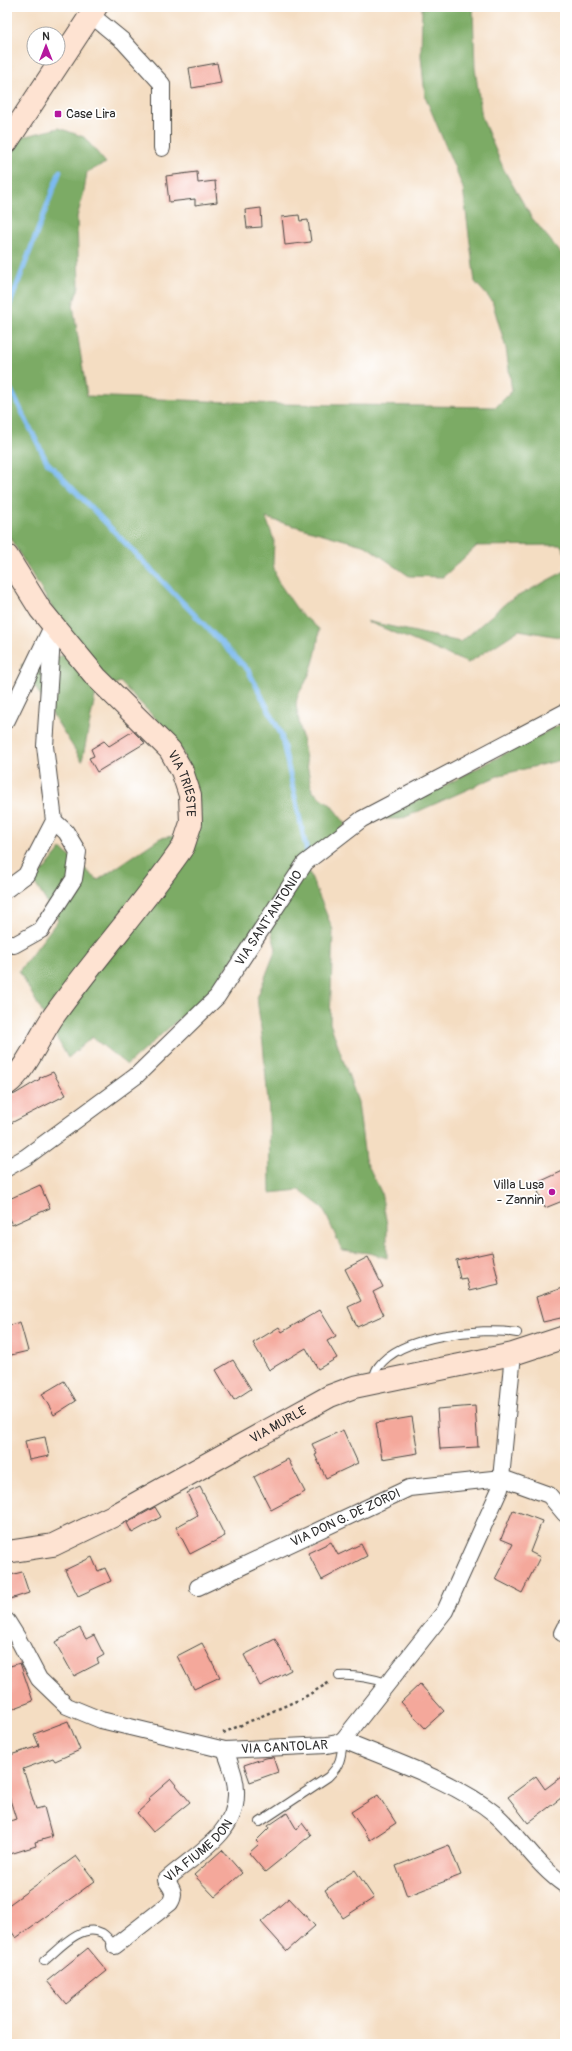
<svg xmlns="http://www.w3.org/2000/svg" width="572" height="2051" font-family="Pangolin,sans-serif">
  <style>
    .forest { fill: #7bab65; stroke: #536b48 }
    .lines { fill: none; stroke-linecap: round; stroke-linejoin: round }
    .stream { stroke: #7cbaf0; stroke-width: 5 }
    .building { fill: #f4a89b }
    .lane-casing { stroke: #494642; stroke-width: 10 }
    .street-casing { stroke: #494642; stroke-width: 18 }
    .secondary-casing { stroke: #494642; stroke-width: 24 }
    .path { stroke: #494642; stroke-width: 2.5; stroke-dasharray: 3 3; stroke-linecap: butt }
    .lane { stroke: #fff; stroke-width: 8 }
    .street { stroke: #fff; stroke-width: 16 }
    .secondary { stroke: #fee3d2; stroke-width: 22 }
    .poi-dot { fill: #b5179e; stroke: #fff; stroke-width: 1.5 }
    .labels { text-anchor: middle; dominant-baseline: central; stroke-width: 3.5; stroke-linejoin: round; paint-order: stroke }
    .poi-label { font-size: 13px; fill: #2b2b2b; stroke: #fff; text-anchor: start }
    .street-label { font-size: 13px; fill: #2b2b2b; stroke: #fff }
  </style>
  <rect width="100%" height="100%" fill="#fff"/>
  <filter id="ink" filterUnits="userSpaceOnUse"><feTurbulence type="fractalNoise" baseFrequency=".025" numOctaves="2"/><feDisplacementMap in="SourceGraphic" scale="8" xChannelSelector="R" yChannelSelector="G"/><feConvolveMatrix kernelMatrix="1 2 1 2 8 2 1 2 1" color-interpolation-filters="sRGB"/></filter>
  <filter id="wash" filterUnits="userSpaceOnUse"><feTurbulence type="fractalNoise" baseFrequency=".012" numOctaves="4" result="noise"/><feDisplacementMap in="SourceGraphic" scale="16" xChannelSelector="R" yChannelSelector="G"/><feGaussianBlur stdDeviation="0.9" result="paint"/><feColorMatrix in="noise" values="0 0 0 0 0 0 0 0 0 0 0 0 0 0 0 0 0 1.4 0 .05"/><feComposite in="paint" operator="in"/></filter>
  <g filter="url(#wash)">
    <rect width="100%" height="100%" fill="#f4ddc2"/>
    <g class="forest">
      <path d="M422,7h51l2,61 7,50 22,52 28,48 33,40v295l-4,-8 -84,1 -34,31 -34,-1 -43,-30 -100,-28 8,22 -1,24 4,16 22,32 20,17c-1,18 -5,37 -14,54 -5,9 -8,11 -9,22l16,86 18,13 16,20 -85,96 -52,72 -82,73 -35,-28 -24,21 -49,-87 39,-51 -24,-38 27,-33 37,31 62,-42 32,-5 -9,-81 -27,-33 -36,-37 -24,10 -14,69 -61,-96 53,-12 -24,-49 -43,-71v-383l6,-11 46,-11 25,9 22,26 -19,9 -3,20 -7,25 2,70 -6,18 14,91 191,8 218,3 16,-16 -6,-43 -14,-47 -17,-19 -12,-94 -38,-92 -4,-40z"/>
      <polygon points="565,571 565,638 519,630 468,663 366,621 461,642 507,602"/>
      <polygon points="565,722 565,759 500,775 401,819 381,819"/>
      <polygon points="308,869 333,930 330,1023 358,1102 365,1159 381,1192 387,1225 387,1258 369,1253 342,1250 323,1208 299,1190 270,1193 269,1113 263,1044 257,998 276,949 270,927"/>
    </g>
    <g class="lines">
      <g class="stream">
        <polyline points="7,312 60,171"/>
        <polyline points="7,382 47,462 248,670 281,734 307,852"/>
      </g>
    </g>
    <g id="blocks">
      <g class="building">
        <polygon points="217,63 221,83 192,88 189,68"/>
        <polygon points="197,172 198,183 215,181 217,202 195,205 195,199 169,202 166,176"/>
        <polygon points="261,208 262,227 247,228 245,210"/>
        <polygon points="299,215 300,221 308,220 311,242 285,245 282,217"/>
        <polygon points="133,731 145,743 97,772 89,758 94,756 91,749 104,741 109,746"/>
        <polygon points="53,1072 66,1095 11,1123 7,1114 7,1096 15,1094 40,1079 39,1078"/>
        <polygon points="565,1170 565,1200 545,1208 535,1184"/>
        <polygon points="40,1185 50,1208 12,1225 7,1214 7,1200"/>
        <polygon points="492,1252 499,1284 469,1291 466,1278 460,1279 456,1260"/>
        <polygon points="368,1257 383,1287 373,1292 384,1315 357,1327 348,1307 361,1301 345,1269"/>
        <polygon points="565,1287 565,1317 543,1322 536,1297"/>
        <polygon points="320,1310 336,1336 327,1341 337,1358 318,1369 306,1348 269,1370 253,1343 279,1327 282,1332"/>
        <polygon points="20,1322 28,1351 7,1356 7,1326"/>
        <polygon points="233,1360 251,1389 234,1400 216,1370"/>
        <polygon points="64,1381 76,1401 54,1415 42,1394"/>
        <polygon points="475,1406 478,1447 440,1449 437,1409"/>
        <polygon points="412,1417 418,1453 382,1459 376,1423"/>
        <polygon points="343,1430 358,1463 326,1478 315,1455 317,1454 312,1444"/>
        <polygon points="45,1437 49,1456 29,1460 25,1441"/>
        <polygon points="288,1459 305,1492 271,1510 254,1477"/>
        <polygon points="200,1487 225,1536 190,1554 176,1527 198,1515 187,1493"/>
        <polygon points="155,1507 161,1517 132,1533 127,1523"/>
        <polygon points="513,1510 542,1521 530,1552 540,1557 522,1593 495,1579 513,1544 501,1539"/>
        <polygon points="331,1542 338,1555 361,1544 367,1556 322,1580 308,1553"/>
        <polygon points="92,1557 98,1571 105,1568 111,1581 78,1596 65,1570"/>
        <polygon points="22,1572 29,1593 7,1600 7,1576"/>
        <polygon points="80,1628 86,1639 94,1635 104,1655 97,1659 99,1663 74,1676 55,1642"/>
        <polygon points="275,1639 291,1670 260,1686 244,1655"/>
        <polygon points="202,1643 220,1677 194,1689 177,1656"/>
        <polygon points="20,1663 33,1701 7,1711 7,1667"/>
        <polygon points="420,1684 444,1711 425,1728 401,1702"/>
        <polygon points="68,1721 80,1750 55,1761 53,1758 23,1769 36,1809 44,1807 52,1837 35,1842 36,1846 7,1855 7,1822 16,1819 7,1790 7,1756 39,1746 34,1734"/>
        <polygon points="273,1757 278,1772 250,1782 244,1765 265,1758"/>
        <polygon points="565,1774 565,1795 528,1823 508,1797 536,1776 545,1789"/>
        <polygon points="171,1779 190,1802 153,1832 137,1813 150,1801 149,1798"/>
        <polygon points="378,1795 396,1823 370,1840 351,1812"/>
        <polygon points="287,1813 297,1830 302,1823 311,1835 265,1872 249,1853 259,1844 256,1841 269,1828 268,1826"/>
        <polygon points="449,1845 461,1875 407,1896 396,1866"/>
        <polygon points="222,1850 242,1873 215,1897 194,1875"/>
        <polygon points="76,1856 95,1881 16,1938 7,1925 7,1906"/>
        <polygon points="355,1870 374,1898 343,1918 325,1890"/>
        <polygon points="289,1898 315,1926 287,1951 261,1922"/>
        <polygon points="88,1948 107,1971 66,2004 47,1981"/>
      </g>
    </g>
  </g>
  <g filter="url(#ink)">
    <use href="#blocks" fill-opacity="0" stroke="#494642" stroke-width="1"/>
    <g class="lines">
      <g class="lane-casing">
        <g id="lane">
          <path d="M373,1381c1,-4 2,-11 5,-14 23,-32 103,-40 139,-34"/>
          <path d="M339,1676c17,-1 32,2 48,7"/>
          <path d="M260,1822l68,-45c13,-13 13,-19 15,-37"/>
          <path d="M44,1961c14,-11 37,-39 58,-28 5,3 9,9 13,13"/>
        </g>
      </g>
      <g class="street-casing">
        <g id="street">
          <polyline points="90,14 123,41 162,84 162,148"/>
          <polyline points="7,720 50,631"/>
          <polyline points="7,889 26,875 54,821 45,746 53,624"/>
          <polyline points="7,943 14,945 41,930 74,879 78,852 66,832 54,821"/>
          <path id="s1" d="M7,1168l19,-11 110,-81 81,-79 88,-134 57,-44 203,-107"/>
          <path id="s2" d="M198,1587l211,-99 93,-10 47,17 16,19"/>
          <path id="s3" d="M7,1621l10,16 22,42 28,27 34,14 124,30 102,-5 10,-2 6,-3c47,20 112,41 152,74 25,22 42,52 70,71"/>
          <polyline points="562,1633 565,1627"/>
          <polyline points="343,1740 445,1611 500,1489 513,1354"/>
          <path id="s4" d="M115,1946l55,-43c6,-10 2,-14 -4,-23 26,-24 70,-45 70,-85 1,-15 -6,-31 -11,-45"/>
        </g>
      </g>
      <g class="secondary-casing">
        <g id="secondary">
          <polyline points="7,142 96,7"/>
          <path id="s5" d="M7,556l33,53 56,68 74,73 12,21 8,24 1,28 -8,24c-40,58 -87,110 -128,167 -15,20 -28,56 -48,70"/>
          <path id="s6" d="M7,1552l46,-7 64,-31 213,-118 24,-9 159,-33 52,-17"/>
        </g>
      </g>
      <polyline class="path" points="223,1733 303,1698 330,1682"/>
      <use href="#lane" class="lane"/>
      <use href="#street" class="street"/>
      <use href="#secondary" class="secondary"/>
    </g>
  </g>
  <g class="poi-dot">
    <rect x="54" y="110" width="8" height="8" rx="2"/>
    <circle cx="552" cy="1192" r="4"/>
  </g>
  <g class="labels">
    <g class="poi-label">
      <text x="66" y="114">Case Lira</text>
      <text x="544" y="1185" text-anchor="end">Villa Lusa<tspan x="544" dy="15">- Zannin</tspan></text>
    </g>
    <g class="street-label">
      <text stroke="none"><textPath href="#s5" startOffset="291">VIA TRIESTE</textPath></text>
      <text stroke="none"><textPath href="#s1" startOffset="366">VIA SANT'ANTONIO</textPath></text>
      <text stroke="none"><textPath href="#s6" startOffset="302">VIA MURLE</textPath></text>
      <text stroke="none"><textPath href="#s2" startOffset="163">VIA DON G. DE ZORDI</textPath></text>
      <text stroke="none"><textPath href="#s3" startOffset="329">VIA CANTOLAR</textPath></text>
      <text stroke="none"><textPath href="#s4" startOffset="139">VIA FIUME DON</textPath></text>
    </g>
  </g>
  <rect width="572" height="2051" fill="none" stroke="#fff" stroke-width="24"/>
  <g transform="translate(46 46)"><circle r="19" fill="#ffffff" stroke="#aaaaaa"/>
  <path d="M0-3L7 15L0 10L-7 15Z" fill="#b5179e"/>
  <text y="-6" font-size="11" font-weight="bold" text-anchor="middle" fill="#2b2b2b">N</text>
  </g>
</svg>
